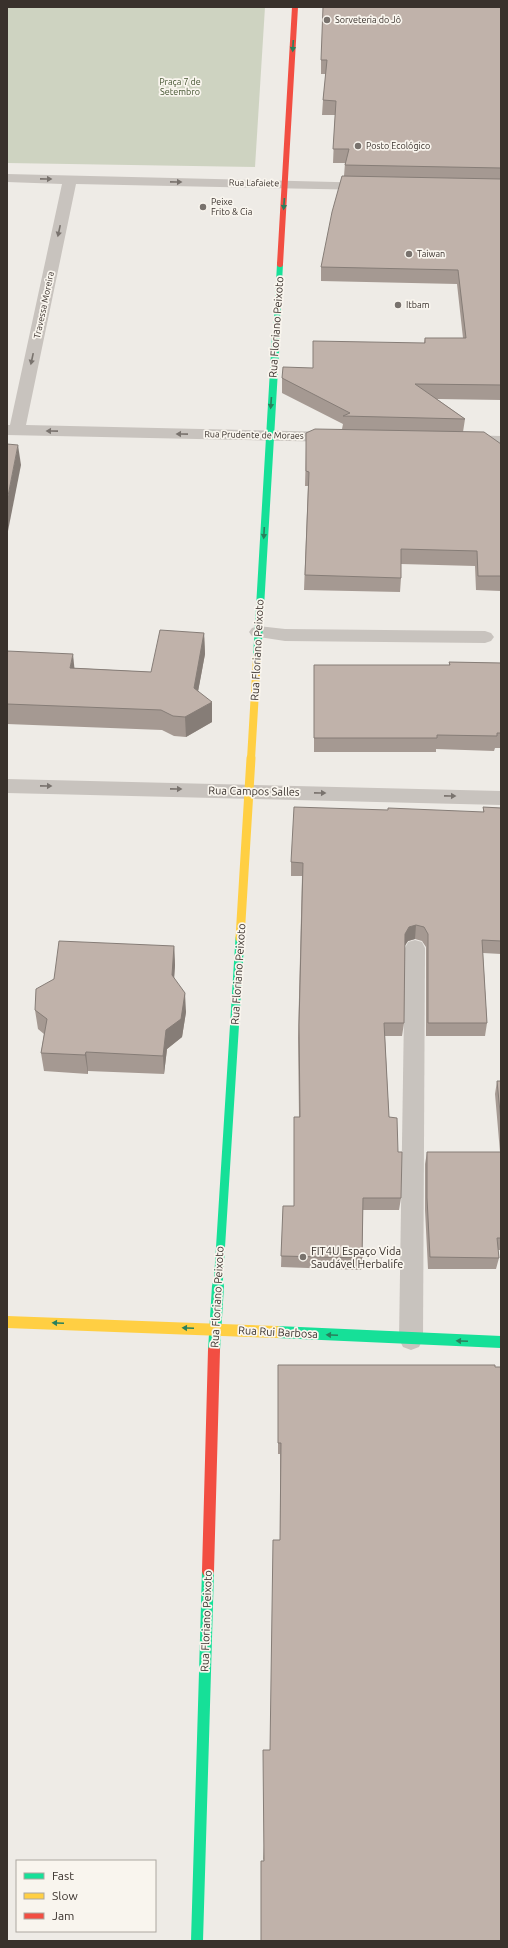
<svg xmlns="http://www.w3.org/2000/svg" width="508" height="1948" font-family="Ubuntu,sans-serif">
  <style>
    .green { fill: #ced3c1 }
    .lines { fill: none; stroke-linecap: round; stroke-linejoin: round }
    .lane { fill: #c8c3be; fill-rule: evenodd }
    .street { fill: #c8c3be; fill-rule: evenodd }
    .fast-far3 { stroke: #16e098; stroke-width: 6 }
    .fast-far2 { stroke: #16e098; stroke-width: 8 }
    .fast-far1 { stroke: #16e098; stroke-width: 9 }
    .fast { stroke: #16e098; stroke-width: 12 }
    .slow-far2 { stroke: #ffcf43; stroke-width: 8 }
    .slow-far1 { stroke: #ffcf43; stroke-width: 9 }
    .slow { stroke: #ffcf43; stroke-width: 12 }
    .jam-far1 { stroke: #f24e42; stroke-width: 6 }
    .jam { stroke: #f24e42; stroke-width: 12 }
    .wall { fill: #a59992 }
    .shaded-wall { fill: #867d77 }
    .building { fill: #c0b2aa; stroke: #867d77 }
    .oneway { fill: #29805d }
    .oneway2 { fill: #79736e }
    .poi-dot { fill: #78726d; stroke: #f9f5ee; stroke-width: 1.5 }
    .labels { text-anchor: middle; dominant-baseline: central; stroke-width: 3.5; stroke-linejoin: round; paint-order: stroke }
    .far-poi-label { font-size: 9px; fill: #39312c; stroke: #f9f5ee; text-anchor: start }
    .far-park-label { font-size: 9px; fill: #455532; stroke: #f9f5ee }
    .far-street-label { font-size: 9px; fill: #39312c; stroke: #f9f5ee }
    .street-label { font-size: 11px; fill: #39312c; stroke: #f9f5ee }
    .poi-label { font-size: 11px; fill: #39312c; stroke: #f9f5ee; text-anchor: start }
  </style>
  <rect width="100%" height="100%" fill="#eeebe6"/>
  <polygon class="green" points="7,7 265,7 255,167 7,163"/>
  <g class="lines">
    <g class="lane">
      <polygon points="258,626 285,629 485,631 491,633 494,637 491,641 485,643 285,641 252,636 249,632 252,628"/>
      <polygon points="415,940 422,942 425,948 423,1339 419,1347 411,1350 403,1347 399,1339 405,948 408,942"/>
    </g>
    <g class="street">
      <polygon points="7,174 375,183 377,186 375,189 370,190 76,184 26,425 336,432 342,433 344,437 342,441 336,442 7,435 7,425 10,425 62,184 7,182"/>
      <polygon points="466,435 501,436 501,446 460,444 458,440 460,436"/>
      <polygon points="7,779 501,791 501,805 7,793"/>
    </g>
    <polyline class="fast-far3" points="276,337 280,264"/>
    <polyline class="fast-far2" points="257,658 276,336"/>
    <polyline class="fast-far1" points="218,1287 240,938"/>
    <g class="fast">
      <polyline points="277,1332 501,1342"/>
      <polyline points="214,1350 218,1286"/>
      <polyline points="197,1941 208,1571"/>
    </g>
    <polyline class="slow-far2" points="251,759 257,658"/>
    <polyline class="slow-far1" points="240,938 251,758"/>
    <polyline class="slow" points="7,1322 277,1332"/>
    <polyline class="jam-far1" points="280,264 295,7"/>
    <polyline class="jam" points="208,1571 214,1350"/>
  </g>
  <g class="wall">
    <polygon points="501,7 501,400 437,399 465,419 463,432 501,444 501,591 476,590 475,566 401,564 401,578 400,592 304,590 308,486 305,486 306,447 342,429 343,424 282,393 282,378 313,368 424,343 425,338 463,338 457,284 321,281 321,267 344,176 345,163 333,163 335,115 322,115 323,100 326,74 321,74 321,60"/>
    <polygon points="204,633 205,654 198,691 212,722 186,737 174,736 162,730 7,724 7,651 75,668 151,672"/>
    <polygon points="449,662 501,663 501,748 495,748 494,751 436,749 436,752 314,752 314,665 449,665"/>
    <polygon points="483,807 501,808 501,954 483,953 487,1023 485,1036 426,1036 426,947 422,941 415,939 408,941 405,945 404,1023 402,1036 385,1036 389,1117 398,1152 401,1198 399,1210 363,1210 362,1258 361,1270 281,1267 283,1206 294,1206 294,1117 299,1117 298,1038 302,876 291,876 291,862 483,812"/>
    <polygon points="174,946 175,965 174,978 186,1012 182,1037 167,1049 164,1074 88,1071 88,1074 44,1071 41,1053 44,1034 38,1029 35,1010 54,979"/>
    <polygon points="497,1081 501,1081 501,1250 498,1250 499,1258 496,1269 428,1269 425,1210 425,1164 427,1152 500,1152 495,1094"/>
    <polygon points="278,1365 495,1365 263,1861 270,1750 280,1540 280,1454 278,1454"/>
  </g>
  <g class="shaded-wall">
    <polygon points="18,445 21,465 7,536 7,501"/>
    <polygon points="204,633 205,654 195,708 194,688"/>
    <polygon points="73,654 75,674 70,668"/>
    <polygon points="212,702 212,722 186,737 185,717"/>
    <polygon points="416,925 415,939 408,941 404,947 405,934 409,927"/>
    <polygon points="174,946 175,965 173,994 172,975"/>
    <polygon points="185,993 186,1012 182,1037 167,1049 164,1074 163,1056 166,1030"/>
    <polygon points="86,1052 88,1071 88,1074 85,1055"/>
  </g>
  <g class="building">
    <polygon points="323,7 501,7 501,168 345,165 349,149 333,149 336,101 323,100 327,60 321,60"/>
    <polygon points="342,176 501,179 501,385 415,384 465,419 343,416 350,413 282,378 283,367 313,368 313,341 425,343 425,338 466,338 458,270 321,267 332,212"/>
    <polygon points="315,429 484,432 501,444 501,576 478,576 477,551 401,549 401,578 305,575 309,472 306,471 306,433"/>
    <polygon points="7,444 18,445 7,501"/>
    <polygon points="160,630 204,633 194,688 212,702 185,717 173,716 161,710 7,704 7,651 73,654 70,668 151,672"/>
    <polygon points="449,662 501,663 501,733 497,733 497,736 437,735 437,738 314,738 314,665 450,665"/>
    <polygon points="294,807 388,810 388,808 484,812 483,807 501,808 501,941 482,940 487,1023 428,1023 428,934 424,927 416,925 409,927 405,934 404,1023 384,1023 389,1117 397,1118 398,1152 402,1152 401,1198 363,1198 362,1258 281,1256 283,1206 294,1206 294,1117 300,1117 299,1025 303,863 291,862"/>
    <polygon points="59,941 174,946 172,975 185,993 181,1019 166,1030 163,1056 86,1052 85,1055 41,1053 47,1019 35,1010 36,989 54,979"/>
    <polygon points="497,1081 501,1081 501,1122"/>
    <polygon points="427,1152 501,1152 501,1238 497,1238 499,1258 430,1257 427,1198"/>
    <polygon points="278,1365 495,1365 495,1367 501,1367 501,1941 261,1941 261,1861 264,1861 263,1750 270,1750 273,1540 280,1540 281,1443 278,1443"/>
  </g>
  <defs><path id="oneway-solid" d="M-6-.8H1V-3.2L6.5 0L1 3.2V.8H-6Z"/></defs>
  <g class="oneway">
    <use href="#oneway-solid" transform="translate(293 46) rotate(93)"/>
    <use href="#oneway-solid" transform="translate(284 204) rotate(94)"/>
    <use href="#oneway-solid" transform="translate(271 403) rotate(94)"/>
    <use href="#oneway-solid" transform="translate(264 533) rotate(93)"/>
    <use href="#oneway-solid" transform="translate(58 1323) rotate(-178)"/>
    <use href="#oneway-solid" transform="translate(188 1328) rotate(-178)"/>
    <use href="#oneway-solid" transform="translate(332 1335) rotate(-177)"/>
    <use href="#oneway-solid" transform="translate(462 1341) rotate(-178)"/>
  </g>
  <g class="oneway2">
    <use href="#oneway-solid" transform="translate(46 179) rotate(1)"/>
    <use href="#oneway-solid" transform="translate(176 182) rotate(1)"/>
    <use href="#oneway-solid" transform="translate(59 231) rotate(102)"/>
    <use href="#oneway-solid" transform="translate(32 359) rotate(102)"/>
    <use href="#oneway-solid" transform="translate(52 431) rotate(-179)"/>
    <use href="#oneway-solid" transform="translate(182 434) rotate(-179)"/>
    <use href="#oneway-solid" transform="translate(46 786) rotate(1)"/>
    <use href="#oneway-solid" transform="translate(176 789) rotate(1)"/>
    <use href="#oneway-solid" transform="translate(320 793) rotate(1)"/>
    <use href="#oneway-solid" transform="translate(450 796) rotate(1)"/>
  </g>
  <g class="poi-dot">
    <circle cx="327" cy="20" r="4"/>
    <circle cx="358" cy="146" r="4"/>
    <circle cx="203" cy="207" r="4"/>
    <circle cx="409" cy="254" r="4"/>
    <circle cx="398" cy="305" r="4"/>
    <circle cx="303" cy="1257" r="4"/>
  </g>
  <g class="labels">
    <g class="far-poi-label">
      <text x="335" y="20">Sorveteria do Jô</text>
      <text x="366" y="146">Posto Ecológico</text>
      <text x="211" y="202">Peixe<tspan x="211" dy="10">Frito &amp; Cia</tspan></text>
      <text x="417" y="254">Taiwan</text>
      <text x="406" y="305">Itbam</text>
    </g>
    <g class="far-park-label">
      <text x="180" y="82">Praça 7 de<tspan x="180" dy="10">Setembro</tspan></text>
    </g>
    <g class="far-street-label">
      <text transform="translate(254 183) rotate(1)">Rua Lafaiete</text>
      <text transform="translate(44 305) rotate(-78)">Travessa Moreira</text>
      <text transform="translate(254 435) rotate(1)">Rua Prudente de Moraes</text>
    </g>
    <g class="street-label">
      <text transform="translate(276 327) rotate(-86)">Rua Floriano Peixoto</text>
      <text transform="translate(257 650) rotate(-87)">Rua Floriano Peixoto</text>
      <text transform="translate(254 791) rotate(1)">Rua Campos Salles</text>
      <text transform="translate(238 974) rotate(-86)">Rua Floriano Peixoto</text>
      <text transform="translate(217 1297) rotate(-87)">Rua Floriano Peixoto</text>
      <text transform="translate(278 1332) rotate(3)">Rua Rui Barbosa</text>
      <text transform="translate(206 1621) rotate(-88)">Rua Floriano Peixoto</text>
    </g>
    <g class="poi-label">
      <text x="311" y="1251">FIT4U Espaço Vida<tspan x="311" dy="13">Saudável Herbalife</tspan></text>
    </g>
  </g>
  <rect width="508" height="1948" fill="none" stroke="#39312c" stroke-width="16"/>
  <rect x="16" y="1860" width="140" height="72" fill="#f9f5ee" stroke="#aca7a0"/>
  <rect x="24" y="1873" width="20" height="6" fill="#16e098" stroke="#aca7a0"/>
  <text x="52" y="1880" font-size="12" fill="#39312c">Fast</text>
  <rect x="24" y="1893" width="20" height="6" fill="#ffcf43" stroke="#aca7a0"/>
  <text x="52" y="1900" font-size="12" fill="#39312c">Slow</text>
  <rect x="24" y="1913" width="20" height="6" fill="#f24e42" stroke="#aca7a0"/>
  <text x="52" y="1920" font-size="12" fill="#39312c">Jam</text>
</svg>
